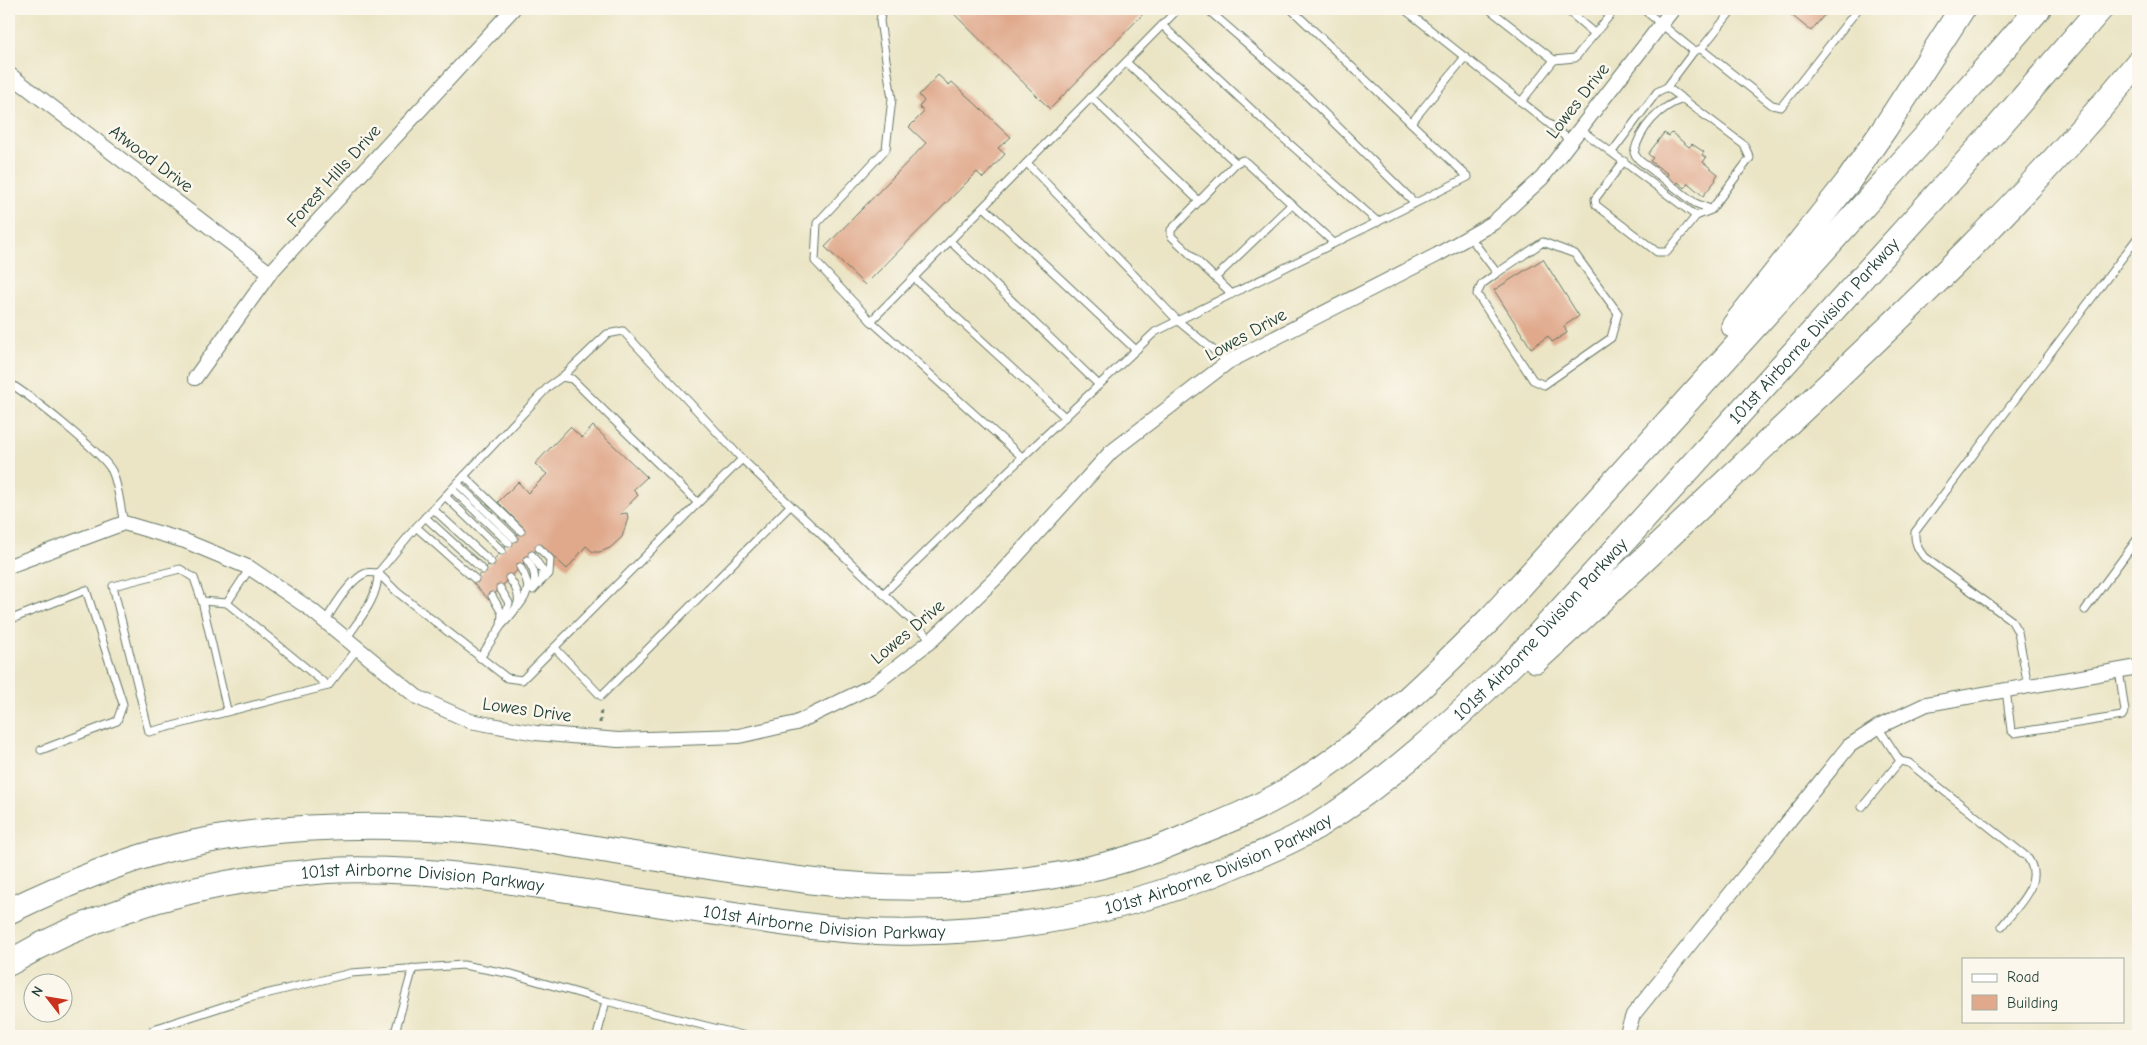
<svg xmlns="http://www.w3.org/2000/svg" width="2147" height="1045" font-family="'Comic Neue',sans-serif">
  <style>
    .building { fill: #e0a98c }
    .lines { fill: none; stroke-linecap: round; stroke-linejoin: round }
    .lane-casing { stroke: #667867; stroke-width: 9 }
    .street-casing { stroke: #667867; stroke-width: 16 }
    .highway-casing { stroke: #667867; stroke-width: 27 }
    .path { stroke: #667867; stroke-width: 3; stroke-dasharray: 4 4; stroke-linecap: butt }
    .lane { stroke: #fff; stroke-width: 7 }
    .street { stroke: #fff; stroke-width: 14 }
    .highway { stroke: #fff; stroke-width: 25 }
    .labels { text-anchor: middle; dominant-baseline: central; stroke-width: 5; stroke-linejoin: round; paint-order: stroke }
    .street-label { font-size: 18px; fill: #1f3d34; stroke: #fbf7ec }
  </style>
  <rect width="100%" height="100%" fill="#fbf7ec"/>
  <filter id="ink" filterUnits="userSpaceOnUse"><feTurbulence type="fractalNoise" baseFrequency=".02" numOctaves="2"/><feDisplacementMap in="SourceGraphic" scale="10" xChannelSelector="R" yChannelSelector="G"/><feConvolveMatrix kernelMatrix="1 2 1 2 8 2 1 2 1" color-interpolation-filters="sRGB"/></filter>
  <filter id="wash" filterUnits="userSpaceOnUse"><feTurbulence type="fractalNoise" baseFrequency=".0096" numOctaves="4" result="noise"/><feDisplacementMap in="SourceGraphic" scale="20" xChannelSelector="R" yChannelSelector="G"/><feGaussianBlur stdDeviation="1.12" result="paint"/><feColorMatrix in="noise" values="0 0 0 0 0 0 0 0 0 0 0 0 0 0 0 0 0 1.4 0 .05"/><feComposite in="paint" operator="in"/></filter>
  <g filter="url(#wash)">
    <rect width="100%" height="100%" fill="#ebe5c6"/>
    <g id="blocks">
      <g class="building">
        <polygon points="949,9 1148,9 1050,109"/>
        <polygon points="1784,9 1829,9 1811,31"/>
        <polygon points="938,75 949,85 952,82 1011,137 998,148 1005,154 983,178 977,172 865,285 825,247 926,143 909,127 924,112 919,107 924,101 919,95"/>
        <polygon points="1664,133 1669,136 1672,133 1689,147 1692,144 1704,152 1702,155 1706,158 1703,162 1718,174 1715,179 1716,180 1703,196 1688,183 1685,188 1678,182 1676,185 1666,177 1668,174 1650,161 1653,158 1648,154"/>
        <polygon points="1543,259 1579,316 1564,326 1567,333 1552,342 1548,336 1531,348 1494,290"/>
        <polygon points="593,426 647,477 633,490 638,495 620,514 627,513 628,518 622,537 610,548 600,552 593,552 586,546 567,569 541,545 489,600 472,582 524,528 498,502 518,482 528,493 547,474 535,464 570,427 582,438"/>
      </g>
    </g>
  </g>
  <g filter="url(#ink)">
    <use href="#blocks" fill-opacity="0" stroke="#667867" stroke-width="1"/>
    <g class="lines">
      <g class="lane-casing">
        <g id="lane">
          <polyline points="882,9 880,21 892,99 886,149 817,223 815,261 871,321 1022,457"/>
          <polyline points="1207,9 1304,93 1415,203"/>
          <polyline points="1404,9 1571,141"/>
          <polyline points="1489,9 1554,60"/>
          <polyline points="1566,9 1595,34"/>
          <polyline points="1643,9 1694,51"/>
          <polyline points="1162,25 1265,122 1378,222"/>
          <polyline points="1701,49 1772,105 1781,107 1858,9"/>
          <polyline points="1126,62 1236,163"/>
          <polyline points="1091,97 1199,201"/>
          <path d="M1683,99c-24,8 -43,29 -49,54l5,7 56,43 15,6"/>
          <polyline points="1521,102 1554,60 1575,58 1615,9"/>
          <polyline points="1411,123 1465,57"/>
          <polyline points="1580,129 1696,216 1711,210 1750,158 1744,145 1667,87 1694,51 1701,49 1733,9"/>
          <polyline points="1612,152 1657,92 1667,87"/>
          <polyline points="1624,161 1595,199 1596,205 1657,252 1667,252 1696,216"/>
          <polyline points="1027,163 1178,321 1228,362"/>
          <polyline points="984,207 1136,350"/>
          <polyline points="1470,237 1497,273 1482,284 1477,294 1533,380 1544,385 1611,338 1618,313 1575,254 1543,242 1497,273"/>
          <polyline points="950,241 1099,385"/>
          <polyline points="914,278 1065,417"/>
          <polyline points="1215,278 1292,204"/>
          <polyline points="1232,294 1171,236 1171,230 1236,163 1243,160 1248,164 1334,243"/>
          <polyline points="871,321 1178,9"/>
          <polyline points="562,377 607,334 623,331 742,459"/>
          <path d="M9,383c19,11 94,70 103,88 7,15 8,36 12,52"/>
          <polyline points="464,476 521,531"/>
          <polyline points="457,483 514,538"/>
          <polyline points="452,489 509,543"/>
          <polyline points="445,496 502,551"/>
          <polyline points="433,509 491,562"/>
          <polyline points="425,517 483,570"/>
          <polyline points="416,527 475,579"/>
          <polyline points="539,548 550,559 549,574 542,580"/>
          <polyline points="532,555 543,571 542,580 533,590"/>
          <path d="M527,560c8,11 9,16 6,29"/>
          <polyline points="250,568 227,603 328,686 358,648"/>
          <polyline points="500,588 509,603 504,619"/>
          <polyline points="883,594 1009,470 1155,332 1468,177 1291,9"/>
          <polyline points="202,601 227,710"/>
          <polyline points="227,603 202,601 194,578 180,569 113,586 149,732 328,686"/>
          <path d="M518,607c13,-16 12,-23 2,-40"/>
          <polyline points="2085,610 2138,538"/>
          <polyline points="9,620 86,590 123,704 117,721 41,750"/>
          <path d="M325,622c8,-14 25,-43 41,-49 3,-1 8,0 12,0l19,19 110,86 15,2 176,-177"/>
          <path d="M501,626c17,-18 25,-26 8,-48"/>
          <path d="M346,639c14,-21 32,-40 32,-66l38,-46 133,-141 13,-9 10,2 126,124 44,-44 190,181"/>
          <polyline points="555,648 601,696 790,506"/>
          <polyline points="480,658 501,626 502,613 492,596"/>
          <path d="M2028,686l-10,-54 -7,-12 -87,-63c-6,-8 -10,-15 -9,-25l223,-295"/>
          <polyline points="2006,690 2011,730 2014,733 2122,716 2125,711 2119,670"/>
          <path d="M1900,761l9,2 118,94c19,25 -10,49 -25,69"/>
          <polyline points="1862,807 1900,761 1878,727"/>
          <polyline points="606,1001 746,1036"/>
          <polyline points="157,1028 249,998 351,973 463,965 512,974 606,1001 597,1036"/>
          <polyline points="144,1036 157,1028 161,1036"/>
          <polyline points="394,1036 413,968"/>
        </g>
      </g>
      <g class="street-casing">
        <g id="street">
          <polyline points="9,74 270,273"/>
          <polyline points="195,378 270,273 513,9"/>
          <polyline points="9,566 124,523 185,541 250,568 310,609 417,697 470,721 536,733 618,740 739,736 796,723 872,686 932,640 1001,573 1111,452 1228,362 1437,255 1493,223 1542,178 1673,9"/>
          <polyline points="1626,1036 1633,1015 1849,746 1878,727 1927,704 2138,667"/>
        </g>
      </g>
      <g class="highway-casing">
        <g id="highway">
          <polyline points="1734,326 1847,183 1885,128 1962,9"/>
          <path d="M1536,660c84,-76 166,-156 249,-234 123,-115 246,-232 353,-363"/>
          <path d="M9,911c52,-25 106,-48 163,-63 92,-23 190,-25 285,-19 47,3 95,12 142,20 70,11 141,23 212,32 107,13 236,6 338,-29 15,-5 30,-12 45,-18 29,-11 59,-24 86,-39 81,-47 148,-113 213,-179l446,-494 99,-113"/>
          <path id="s1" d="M9,963c86,-51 183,-78 282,-89 16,-1 32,-4 48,-4 119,-3 236,22 353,39 74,11 148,25 224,23 114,-1 224,-25 328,-71 25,-10 50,-21 73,-35 73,-46 136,-104 198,-165l478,-528 107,-124"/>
        </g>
      </g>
      <polyline class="path" points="600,723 601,707"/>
      <use href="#lane" class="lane"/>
      <use href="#street" class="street"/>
      <use href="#highway" class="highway"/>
    </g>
  </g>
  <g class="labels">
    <g class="street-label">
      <text transform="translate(1578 101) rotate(-52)">Lowes Drive</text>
      <text transform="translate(151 159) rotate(37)">Atwood Drive</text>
      <text transform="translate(334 176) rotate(-48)">Forest Hills Drive</text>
      <text stroke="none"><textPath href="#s1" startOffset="2050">101st Airborne Division Parkway</textPath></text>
      <text transform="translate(1246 335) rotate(-29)">Lowes Drive</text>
      <text stroke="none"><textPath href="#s1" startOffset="1645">101st Airborne Division Parkway</textPath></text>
      <text transform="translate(908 632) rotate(-40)">Lowes Drive</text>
      <text transform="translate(527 710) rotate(8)">Lowes Drive</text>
      <text stroke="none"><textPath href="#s1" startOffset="1240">101st Airborne Division Parkway</textPath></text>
      <text stroke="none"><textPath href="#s1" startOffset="430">101st Airborne Division Parkway</textPath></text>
      <text stroke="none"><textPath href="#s1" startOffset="835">101st Airborne Division Parkway</textPath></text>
    </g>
  </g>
  <rect width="2147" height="1045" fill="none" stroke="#fbf7ec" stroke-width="30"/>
  <rect x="1962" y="958" width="162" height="65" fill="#fbf7ec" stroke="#a3ada2"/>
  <rect x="1972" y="974" width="25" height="8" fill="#ffffff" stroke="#a3ada2"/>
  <text x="2007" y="982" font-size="15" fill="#1f3d34">Road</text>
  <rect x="1972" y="995" width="25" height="15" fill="#e0a98c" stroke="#a3ada2"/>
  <text x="2007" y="1008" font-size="15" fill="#1f3d34">Building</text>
  <g transform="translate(48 998) rotate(301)"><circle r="24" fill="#fbf7ec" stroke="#a3ada2"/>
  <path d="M0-4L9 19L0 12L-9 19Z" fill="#c8321e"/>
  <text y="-8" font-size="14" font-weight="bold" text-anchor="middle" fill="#1f3d34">N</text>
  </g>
</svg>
